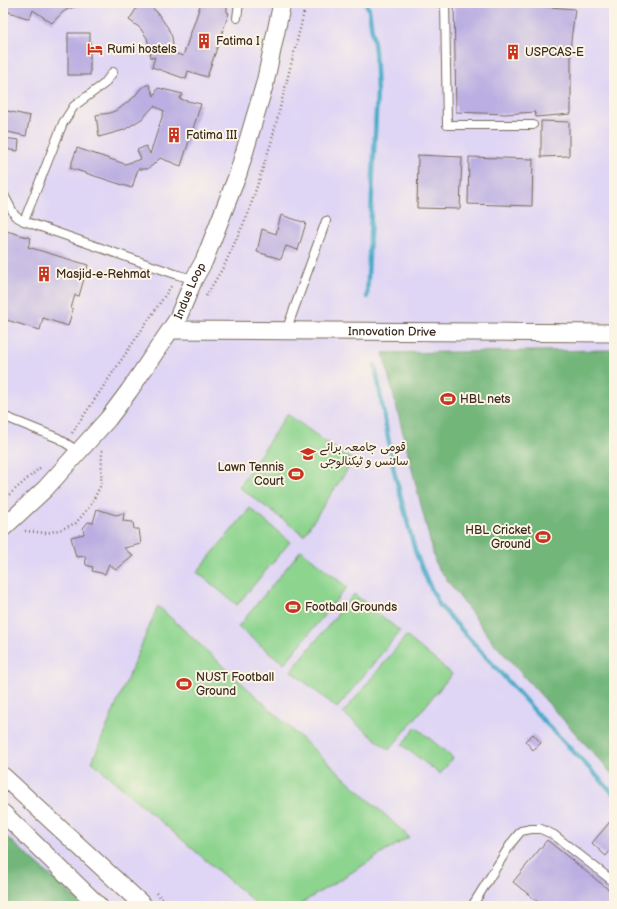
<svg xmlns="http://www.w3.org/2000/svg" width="617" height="909" font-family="'Balsamiq Sans','Playpen Sans Arabic',sans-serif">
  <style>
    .built { fill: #dfd5f5 }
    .green { fill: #8dd48f; stroke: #647f56 }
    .forest { fill: #72b67a; stroke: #56704c }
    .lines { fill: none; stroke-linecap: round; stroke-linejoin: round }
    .stream { stroke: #47aac7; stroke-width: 4.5 }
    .building { fill: #baaee2 }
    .lane-casing { stroke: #796b58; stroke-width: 10 }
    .street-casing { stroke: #796b58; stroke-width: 19 }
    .path { stroke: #796b58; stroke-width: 2.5; stroke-dasharray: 1 3; stroke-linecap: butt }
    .lane { stroke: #fff; stroke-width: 8 }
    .street { stroke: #fff; stroke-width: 17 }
    .labels { text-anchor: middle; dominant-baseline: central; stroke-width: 4; stroke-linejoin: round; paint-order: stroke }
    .poi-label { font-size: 12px; fill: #3b2a1e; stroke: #fcf5e5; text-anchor: start }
    .street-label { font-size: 12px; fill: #3b2a1e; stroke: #fcf5e5 }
  </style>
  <rect width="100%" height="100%" fill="#fcf5e5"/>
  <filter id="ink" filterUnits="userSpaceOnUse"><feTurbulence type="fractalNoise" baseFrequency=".025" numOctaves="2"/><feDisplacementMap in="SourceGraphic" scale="8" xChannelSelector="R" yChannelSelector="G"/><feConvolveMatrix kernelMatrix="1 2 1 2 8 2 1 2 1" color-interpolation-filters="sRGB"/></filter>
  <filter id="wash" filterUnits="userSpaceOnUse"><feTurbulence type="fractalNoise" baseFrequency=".012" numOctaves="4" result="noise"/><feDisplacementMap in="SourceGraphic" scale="16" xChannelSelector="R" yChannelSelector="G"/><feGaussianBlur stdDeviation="0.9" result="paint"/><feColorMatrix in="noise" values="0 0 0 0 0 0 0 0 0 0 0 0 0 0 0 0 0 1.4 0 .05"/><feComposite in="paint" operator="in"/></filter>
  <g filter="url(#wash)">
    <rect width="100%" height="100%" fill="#ede4c4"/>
    <rect class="built" x="3" y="3" width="611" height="903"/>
    <g class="green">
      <polygon points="287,414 353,461 304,535 239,487"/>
      <polygon points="250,508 290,542 237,605 197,572"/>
      <polygon points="301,550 347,587 284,664 238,627"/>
      <polygon points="354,594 400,631 337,708 291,671"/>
      <polygon points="158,606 409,837 297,906 259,906 92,762"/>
      <polygon points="406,636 452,674 389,750 343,713"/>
      <polygon points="416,727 453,758 440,774 402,745"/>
    </g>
    <g class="forest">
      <polygon points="614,350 614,776 493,642 436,565 383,353"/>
      <polygon points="3,833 6,836 84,906 3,906"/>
    </g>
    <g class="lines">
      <g class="stream">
        <polyline points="366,3 369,10 375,51 377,92 367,297"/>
        <polyline points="375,365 394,471 415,551 427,580 440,606 543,720 614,794"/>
      </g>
    </g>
    <g id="blocks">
      <g class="building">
        <polygon points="3,3 89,3 89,4 80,5 68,9 63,12 52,23 33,10 30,19 3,10"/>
        <polygon points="140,3 146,3 157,12 168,28 172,37 174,53 183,56 201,3 210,6 210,3 227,3 227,12 229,13 207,77 188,71 186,79 152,67 155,57 151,58 150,50 147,38 140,28 129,20"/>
        <polygon points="454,3 473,5 525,5 575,9 571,41 571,114 536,117 535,112 505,114 456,112"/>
        <rect x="68" y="33" width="22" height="42"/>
        <polygon points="149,84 154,96 158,88 183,94 179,99 201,104 181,166 160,158 153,165 147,169 138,169 132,188 70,168 77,148 125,164 141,159 137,150 146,146 150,154 164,111 154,106 143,118 124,130 99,137 96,115 110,113 119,109 134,97 141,88"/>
        <polygon points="3,110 30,116 26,136 3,131"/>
        <polygon points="541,121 569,122 569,156 541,157"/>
        <polygon points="3,138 19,140 18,151 3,149"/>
        <polygon points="418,155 462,157 460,209 417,208"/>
        <polygon points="469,157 533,159 532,206 468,204"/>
        <polygon points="281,215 306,223 298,250 286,246 281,259 257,252 262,229 276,234"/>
        <polygon points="3,230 31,238 28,247 88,265 79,296 75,295 71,308 73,309 68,326 43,318 40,330 3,319"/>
        <polygon points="97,509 116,515 124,513 123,521 133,522 134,529 139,529 141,544 124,548 133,556 116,570 109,564 105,574 92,571 93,567 86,565 85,556 76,557 71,537 84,534 83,528 88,522 93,523"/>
        <polygon points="533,734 541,743 533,750 525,741"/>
        <polygon points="614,817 614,846 606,856 592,843"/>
        <polygon points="547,840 614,894 614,906 543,906 513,882"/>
      </g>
    </g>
  </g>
  <g filter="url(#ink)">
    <use href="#blocks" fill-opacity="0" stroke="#796b58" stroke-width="1"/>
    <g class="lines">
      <g class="lane-casing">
        <g id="lane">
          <polyline points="445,3 447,125 533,125"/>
          <polyline points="237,18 239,3"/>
          <polyline points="3,193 15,216 24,221 178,275 194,279"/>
          <polyline points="24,221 63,123 74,106 104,84 113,72"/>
          <polyline points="286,331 326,221"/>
          <polyline points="3,416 58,438 79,452"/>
          <polyline points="472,906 512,842 521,831 531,829 541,829 554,835 614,882"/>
        </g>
      </g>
      <g class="street-casing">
        <g id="street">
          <path id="s1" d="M171,330l443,3"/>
          <path id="s2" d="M3,528l42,-39 63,-70 21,-28 48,-71 17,-41 10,-18 34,-87 27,-91 17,-80"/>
          <polyline points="3,776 144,906"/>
          <polyline points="3,813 99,906"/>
        </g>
      </g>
      <g class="path">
        <polyline points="206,296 224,266 248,214 271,143 301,25 306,3"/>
        <polyline points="3,342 6,332"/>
        <polyline points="72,433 172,285"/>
        <polyline points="3,500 42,466"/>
        <polyline points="25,531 47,533 62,529 76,523 90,506 101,485 102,451 101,453"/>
        <polyline points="3,756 8,760"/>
        <polyline points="156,893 170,906"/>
      </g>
      <use href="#lane" class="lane"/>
      <use href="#street" class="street"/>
    </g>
  </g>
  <defs>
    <g id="building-bare" transform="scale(1.2)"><path d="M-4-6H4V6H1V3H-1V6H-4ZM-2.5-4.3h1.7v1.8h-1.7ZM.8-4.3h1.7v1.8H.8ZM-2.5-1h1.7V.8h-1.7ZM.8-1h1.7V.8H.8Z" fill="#c8321e" stroke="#fcf5e5" stroke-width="2.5" paint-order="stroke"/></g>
    <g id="hotel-bare" transform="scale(1.2)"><path d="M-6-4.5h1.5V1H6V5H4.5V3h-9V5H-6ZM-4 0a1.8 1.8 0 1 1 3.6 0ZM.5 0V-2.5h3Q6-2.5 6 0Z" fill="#c8321e" stroke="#fcf5e5" stroke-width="2.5" paint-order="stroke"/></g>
    <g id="stadium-bare" transform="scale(1.2)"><path d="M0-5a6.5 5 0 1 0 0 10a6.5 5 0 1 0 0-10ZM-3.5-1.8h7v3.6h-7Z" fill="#c8321e" stroke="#fcf5e5" stroke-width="2.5" paint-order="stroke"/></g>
    <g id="university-bare" transform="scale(1.2)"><path d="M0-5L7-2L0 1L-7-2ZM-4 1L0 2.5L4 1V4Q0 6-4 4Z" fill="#c8321e" stroke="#fcf5e5" stroke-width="2.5" paint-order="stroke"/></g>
  </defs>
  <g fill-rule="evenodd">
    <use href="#building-bare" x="204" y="41"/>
    <use href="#hotel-bare" x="95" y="49"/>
    <use href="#building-bare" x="513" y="52"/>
    <use href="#building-bare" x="174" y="135"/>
    <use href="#building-bare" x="44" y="274"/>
    <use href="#stadium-bare" x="448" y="399"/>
    <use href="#university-bare" x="308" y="454"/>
    <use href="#stadium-bare" x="296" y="474"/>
    <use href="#stadium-bare" x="543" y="537"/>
    <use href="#stadium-bare" x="293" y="607"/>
    <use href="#stadium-bare" x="184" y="684"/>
  </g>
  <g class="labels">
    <g class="poi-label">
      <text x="216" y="41">Fatima I</text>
      <text x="107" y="49">Rumi hostels</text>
      <text x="525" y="52">USPCAS-E</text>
      <text x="186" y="135">Fatima III</text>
      <text x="56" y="274">Masjid-e-Rehmat</text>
      <text x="460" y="399">HBL nets</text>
      <text x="320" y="447">قومی جامعہ برائے<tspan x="320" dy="14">سائنس و ٹیکنالوجی</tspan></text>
      <text x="284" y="467" text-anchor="end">Lawn Tennis<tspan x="284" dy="14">Court</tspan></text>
      <text x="531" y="530" text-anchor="end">HBL Cricket<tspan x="531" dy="14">Ground</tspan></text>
      <text x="305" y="607">Football Grounds</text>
      <text x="196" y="677">NUST Football<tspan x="196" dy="14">Ground</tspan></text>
    </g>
    <g class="street-label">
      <text stroke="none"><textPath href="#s2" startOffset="304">Indus Loop</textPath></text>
      <text stroke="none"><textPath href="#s1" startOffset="221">Innovation Drive</textPath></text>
    </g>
  </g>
  <rect width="617" height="909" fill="none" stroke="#fcf5e5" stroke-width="16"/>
</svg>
